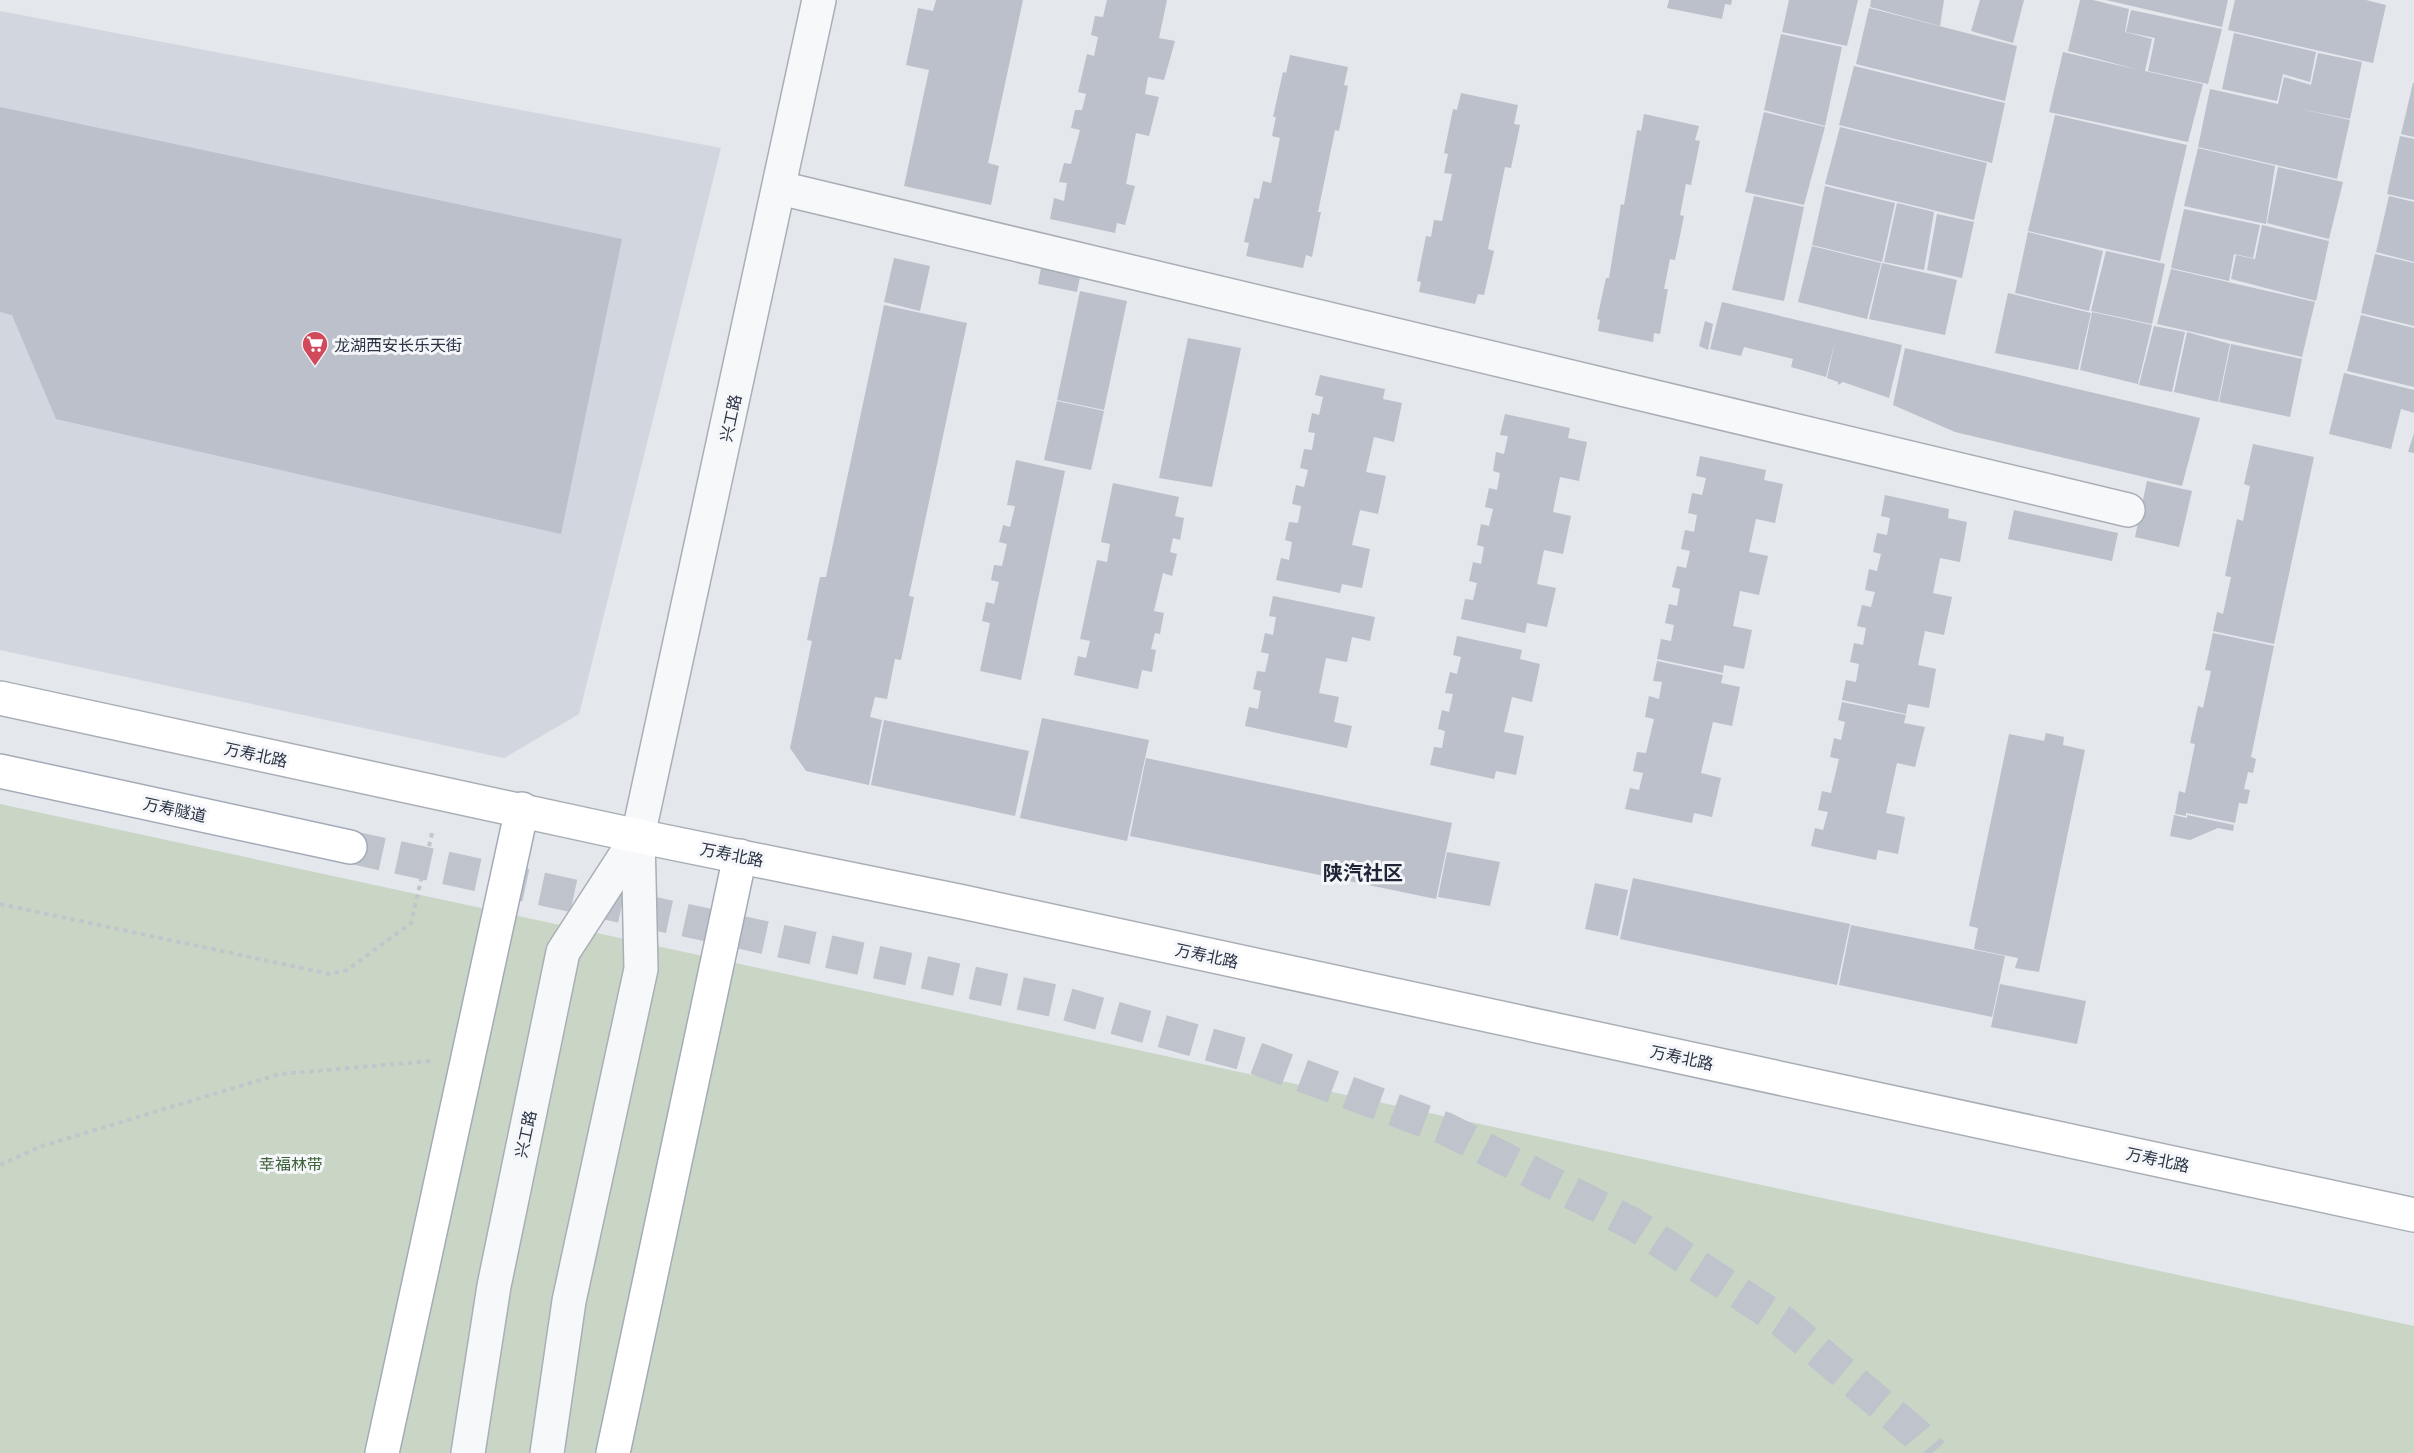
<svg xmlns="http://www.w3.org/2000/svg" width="2414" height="1453" font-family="Barlow,'Noto Sans SC',sans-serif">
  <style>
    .built { fill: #d2d6de }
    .green { fill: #c9d6c5 }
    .building { fill: #bbc0ca }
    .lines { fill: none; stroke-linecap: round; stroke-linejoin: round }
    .primary-tunnel { stroke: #bfc3cb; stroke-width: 33; stroke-dasharray: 33 16; stroke-linecap: butt }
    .minor-casing { stroke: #a9aeb7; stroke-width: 36 }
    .tertiary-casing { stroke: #a9aeb7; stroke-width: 36 }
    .secondary-casing { stroke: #a9aeb7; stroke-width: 36 }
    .primary-casing { stroke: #a3abb8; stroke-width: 36 }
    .path { stroke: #c2c5cb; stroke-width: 4; stroke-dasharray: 4.5 4.5; stroke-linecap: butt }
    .minor { stroke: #f7f8fa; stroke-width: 33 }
    .tertiary { stroke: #f7f8fa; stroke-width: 33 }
    .secondary { stroke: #fff; stroke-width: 33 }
    .primary { stroke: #fff; stroke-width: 33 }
    .labels { text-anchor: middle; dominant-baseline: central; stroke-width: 6; stroke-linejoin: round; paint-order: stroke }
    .poi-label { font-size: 16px; fill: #2b3445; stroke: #f4f6f9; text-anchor: start }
    .street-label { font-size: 16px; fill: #2b3445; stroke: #f4f6f9 }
    .park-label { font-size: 16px; fill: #3f6138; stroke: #f4f6f9 }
    .quarter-label { font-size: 20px; font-weight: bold; fill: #1d2536; stroke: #f4f6f9 }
  </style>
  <rect width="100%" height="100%" fill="#e4e7ec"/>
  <polygon class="built" points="0,11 721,148 579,714 504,758 0,650"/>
  <polygon class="green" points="0,804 2414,1326 2414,1453 0,1453"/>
  <g class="building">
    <polygon points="936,0 1023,0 988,163 999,166 991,205 904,186 929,70 906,65 918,8 933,11"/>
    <polygon points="1107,0 1167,0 1159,38 1175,41 1164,80 1148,77 1145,94 1159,97 1149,136 1136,133 1126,184 1135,186 1125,225 1117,223 1115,233 1050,219 1054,198 1064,201 1067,183 1059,182 1064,163 1071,164 1080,130 1071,128 1075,110 1082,110 1086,94 1078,92 1087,54 1094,56 1098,37 1091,35 1095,16 1103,17"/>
    <polygon points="1669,0 1732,0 1731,5 1725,4 1722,19 1667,8"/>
    <polygon points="1789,0 1858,0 1847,46 1782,32"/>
    <polygon points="1871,0 1944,0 1940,26 1870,7"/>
    <polygon points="1980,0 2024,0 2013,43 1971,31"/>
    <polygon points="2080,0 2093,0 2129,9 2125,32 2152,39 2145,71 2203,84 2188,142 2049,112 2063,52 2139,70 2068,51"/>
    <polygon points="2106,0 2228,0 2222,27"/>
    <polygon points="2235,0 2366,0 2386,5 2373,63 2228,30"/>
    <polygon points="1869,8 2017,46 2005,101 1856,64"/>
    <polygon points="2131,10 2222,29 2208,84 2148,71 2155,38 2126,32"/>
    <polygon points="2234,33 2316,52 2310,82 2283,74 2277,101 2222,89"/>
    <polygon points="1781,34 1842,47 1825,126 1764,110"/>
    <polygon points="2318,53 2362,62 2350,119 2296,108 2350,120 2337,179 2198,147 2210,89 2278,104 2284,77 2311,85"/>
    <polygon points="1290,55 1348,67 1344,85 1348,86 1339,131 1335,130 1318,212 1321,212 1312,257 1306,255 1303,268 1246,256 1249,243 1244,242 1254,198 1259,199 1263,181 1271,183 1280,138 1272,136 1276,117 1273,117 1283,72 1286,73"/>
    <polygon points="1854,66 2005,103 1992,163 1839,125"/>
    <polygon points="2413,83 2414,83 2414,137 2401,134"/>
    <polygon points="1461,93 1518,105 1514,124 1520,125 1511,168 1505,167 1488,249 1494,251 1484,295 1478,294 1475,304 1419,292 1421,282 1417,281 1426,236 1431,237 1434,220 1442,221 1452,174 1444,173 1448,154 1444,153 1453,109 1457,110"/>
    <polygon points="0,107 622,239 561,534 56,419 12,315 0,312"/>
    <polygon points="1764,112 1825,127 1804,205 1745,192"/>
    <polygon points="1644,114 1699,126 1695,140 1700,141 1691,185 1686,184 1680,215 1684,216 1675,260 1670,259 1664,289 1668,289 1660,334 1654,333 1653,342 1598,331 1600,320 1597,319 1606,278 1609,278 1621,204 1624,205 1637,130 1641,131"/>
    <polygon points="2055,115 2187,145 2160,261 2028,231"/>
    <polygon points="1840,127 1987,163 1974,220 1825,184"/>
    <polygon points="2400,136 2414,139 2414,200 2387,194"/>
    <polygon points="2198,148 2275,166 2266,224 2184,206"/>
    <polygon points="2278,167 2343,182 2329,239 2267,223"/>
    <polygon points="1825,186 1895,203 1882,262 1812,245"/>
    <polygon points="1754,196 1804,207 1784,301 1732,290"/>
    <polygon points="2389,196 2414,202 2414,262 2376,252"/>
    <polygon points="1897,203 1934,212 1924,270 1884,262"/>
    <polygon points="2184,209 2260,225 2253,258 2234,254 2229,281 2171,268"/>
    <polygon points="1937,214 1974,222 1962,278 1927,270"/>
    <polygon points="2262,225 2329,241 2316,301 2231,279 2236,255 2255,259"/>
    <polygon points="2028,232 2103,251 2089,311 2015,293"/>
    <polygon points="1812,246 1881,263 1867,319 1798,302"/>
    <polygon points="2106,251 2165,264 2152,324 2091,311"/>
    <polygon points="2375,254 2414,263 2414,326 2361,313"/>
    <polygon points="894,258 930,266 920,311 884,302"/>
    <polygon points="1882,263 1957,280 1945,335 1869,319"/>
    <polygon points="1041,268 1080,277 1077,292 1038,284"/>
    <polygon points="2171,269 2315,302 2302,357 2157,324"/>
    <polygon points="1080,291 1127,301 1104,410 1057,400"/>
    <polygon points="2008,293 2091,313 2078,370 1995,353"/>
    <polygon points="1722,302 1902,345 1889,398 1843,382 1838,385 1838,382 1827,378 1835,342 1826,377 1791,367 1793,359 1744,347 1741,356 1710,349"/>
    <polygon points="884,305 967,323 909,596 914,597 901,660 895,659 887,699 875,697 870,717 882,720 869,785 806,771 790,748 812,641 807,640 820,577 826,577"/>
    <polygon points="2092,312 2152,325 2138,384 2080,370"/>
    <polygon points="2361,315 2414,328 2414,387 2347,371"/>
    <polygon points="1705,321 1713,324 1708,350 1699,346"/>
    <polygon points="2154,326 2185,332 2172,392 2139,385"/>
    <polygon points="2187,332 2230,344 2218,402 2174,392"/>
    <polygon points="1188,338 1241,348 1212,487 1159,478"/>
    <polygon points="2231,344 2302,359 2290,417 2219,402"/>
    <polygon points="1905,348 2200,418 2182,486 1955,432 1893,405"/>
    <polygon points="2344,373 2414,390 2414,413 2401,409 2391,449 2329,434"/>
    <polygon points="1320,375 1385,389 1383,399 1402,403 1394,442 1374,437 1366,472 1386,476 1378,514 1360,510 1352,545 1370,549 1362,588 1342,584 1340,593 1276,580 1281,558 1289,560 1292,542 1285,540 1289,522 1298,523 1301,506 1292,504 1296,485 1304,487 1308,470 1300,468 1304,449 1312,450 1315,433 1308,432 1312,413 1319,415 1323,397 1315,395"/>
    <polygon points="1057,401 1104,411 1091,470 1044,460"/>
    <polygon points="1505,414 1570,428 1568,438 1587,442 1579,481 1560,477 1553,512 1571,516 1563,554 1544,550 1537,584 1556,588 1547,627 1527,623 1525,633 1461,619 1465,599 1473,600 1477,583 1469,581 1473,562 1481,564 1484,547 1477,545 1481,524 1489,526 1493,509 1485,507 1489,488 1497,490 1500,473 1493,471 1496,452 1504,454 1508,436 1500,435"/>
    <polygon points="2414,433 2414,453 2408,452"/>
    <polygon points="2253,444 2314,457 2274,644 2213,631 2217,612 2223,614 2231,577 2225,576 2237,519 2243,521 2250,486 2244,484"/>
    <polygon points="1700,456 1766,470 1764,480 1783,484 1775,523 1756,519 1749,552 1768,556 1759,595 1740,591 1733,626 1752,630 1744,669 1724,665 1723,673 1657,659 1661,639 1671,641 1674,625 1665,623 1669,604 1677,606 1680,589 1672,587 1677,566 1686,568 1690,551 1681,549 1685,530 1694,532 1697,515 1688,513 1692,493 1702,495 1706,478 1696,476"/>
    <polygon points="1016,460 1065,471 1021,680 980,671 990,623 982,621 986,602 994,604 999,582 991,580 994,565 1002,566 1007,544 999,542 1003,525 1010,527 1015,506 1007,505"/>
    <polygon points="2147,481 2192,491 2179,547 2135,537"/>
    <polygon points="1113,483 1179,497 1175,516 1184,518 1180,540 1173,538 1170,552 1177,554 1172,576 1163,573 1154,611 1164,613 1160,634 1155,633 1151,649 1156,650 1152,672 1142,670 1138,689 1074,675 1078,656 1086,658 1090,641 1080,639 1097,560 1107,562 1110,544 1101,542"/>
    <polygon points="1885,495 1949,509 1948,518 1967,522 1960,562 1940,558 1933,593 1952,597 1944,635 1925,631 1918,665 1936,669 1929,708 1908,704 1906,714 1842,700 1846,680 1856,682 1859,664 1850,662 1854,643 1863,645 1866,628 1857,626 1862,605 1871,607 1875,592 1865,590 1869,569 1877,571 1881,554 1873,552 1877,533 1887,535 1890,518 1881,516"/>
    <polygon points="2014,510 2118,533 2112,561 2008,539"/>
    <polygon points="1273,596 1375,617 1370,641 1352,637 1347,662 1326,658 1319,693 1339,697 1334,722 1352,726 1347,748 1245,726 1249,707 1258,709 1261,691 1253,689 1257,671 1265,672 1269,654 1261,652 1265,633 1273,635 1276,617 1269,616"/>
    <polygon points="2213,633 2274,646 2251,757 2256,759 2253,773 2248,772 2244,789 2250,790 2247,804 2239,803 2235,823 2186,813 2186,816 2175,814 2179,791 2185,793 2195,744 2190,743 2198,706 2203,708 2211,671 2205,670"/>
    <polygon points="1457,636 1522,650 1520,659 1540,664 1532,702 1512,697 1504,732 1524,736 1516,775 1496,771 1494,779 1430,765 1434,747 1442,748 1445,731 1438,729 1442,710 1449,712 1453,694 1445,693 1450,672 1457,674 1461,657 1453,655"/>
    <polygon points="1657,661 1723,675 1721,683 1740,687 1732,726 1713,722 1701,773 1721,778 1712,817 1694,813 1692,823 1625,809 1630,788 1639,790 1643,773 1633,771 1637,752 1646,753 1654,719 1645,717 1649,696 1659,699 1662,682 1653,681"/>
    <polygon points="1842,702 1906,715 1904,723 1925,727 1915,767 1897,763 1886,813 1905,817 1898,854 1878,850 1876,860 1811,846 1815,828 1823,830 1828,812 1818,810 1822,791 1831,793 1839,759 1830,757 1834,738 1841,740 1845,722 1838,720"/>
    <polygon points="1042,718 1149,740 1127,841 1020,818"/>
    <polygon points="884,720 1029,751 1015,816 871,785"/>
    <polygon points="2046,733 2064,737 2063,745 2085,750 2039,972 2015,968 2018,958 1974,949 1978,928 1969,926 2009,734 2044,741"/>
    <polygon points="1146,758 1452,823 1436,899 1130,836"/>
    <polygon points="2174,815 2187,818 2187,815 2234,825 2233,831 2218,828 2190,840 2170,836"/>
    <polygon points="1447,852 1500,862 1490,906 1438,897"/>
    <polygon points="1633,878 1850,924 1837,985 1620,939"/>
    <polygon points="1595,883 1628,890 1618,936 1585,929"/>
    <polygon points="1851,925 2005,956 1992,1017 1839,985"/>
    <polygon points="2000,984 2086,1001 2077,1044 1991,1027"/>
  </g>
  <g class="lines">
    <polyline class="primary-tunnel" points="350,847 1055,1001 1250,1056 1446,1129 1633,1224 1782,1321 1916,1434 1932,1453"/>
    <g class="minor-casing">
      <g id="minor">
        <polyline points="780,188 2128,510"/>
        <polyline points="468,1453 494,1286 563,952 638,836"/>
        <polyline points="547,1453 569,1301 641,969 638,836"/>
      </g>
    </g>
    <g class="tertiary-casing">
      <polyline id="tertiary" points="638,836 819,0"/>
    </g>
    <g class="secondary-casing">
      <polyline id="secondary" points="0,698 638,836 963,902 2414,1215"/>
    </g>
    <g class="primary-casing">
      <g id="primary">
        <polyline points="0,771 350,847"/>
        <polyline points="382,1453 522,809"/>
        <polyline points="613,1453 740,856"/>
      </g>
    </g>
    <g class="path">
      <polyline points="0,904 330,974 347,970 411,923 433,829"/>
      <polyline points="0,1165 42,1146 280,1074 431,1061"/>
    </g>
    <use href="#minor" class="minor"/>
    <use href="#tertiary" class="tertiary"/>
    <use href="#secondary" class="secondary"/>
    <use href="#primary" class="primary"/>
  </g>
  <defs>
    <g id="supermarket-pin" transform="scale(1.35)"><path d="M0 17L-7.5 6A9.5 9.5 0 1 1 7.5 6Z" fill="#d1495b" stroke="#f4f6f9"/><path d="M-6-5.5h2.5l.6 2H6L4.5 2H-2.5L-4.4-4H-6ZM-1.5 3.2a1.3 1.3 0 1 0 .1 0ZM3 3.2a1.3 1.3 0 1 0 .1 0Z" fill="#fff"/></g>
  </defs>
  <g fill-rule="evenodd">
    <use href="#supermarket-pin" x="315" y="344"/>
  </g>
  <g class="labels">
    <g class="poi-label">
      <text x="334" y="344">龙湖西安长乐天街</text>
    </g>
    <g class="street-label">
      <text transform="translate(730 418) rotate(-78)">兴工路</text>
      <text transform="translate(256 754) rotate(12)">万寿北路</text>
      <text transform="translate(175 809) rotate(12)">万寿隧道</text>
      <text transform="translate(732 854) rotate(11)">万寿北路</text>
      <text transform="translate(1207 955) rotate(12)">万寿北路</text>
      <text transform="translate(1682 1057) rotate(12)">万寿北路</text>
      <text transform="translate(525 1134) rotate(-78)">兴工路</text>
      <text transform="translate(2158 1159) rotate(12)">万寿北路</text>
    </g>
    <g class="park-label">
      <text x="291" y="1163">幸福林带</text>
    </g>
    <g class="quarter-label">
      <text x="1363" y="872">陕汽社区</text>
    </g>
  </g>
</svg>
